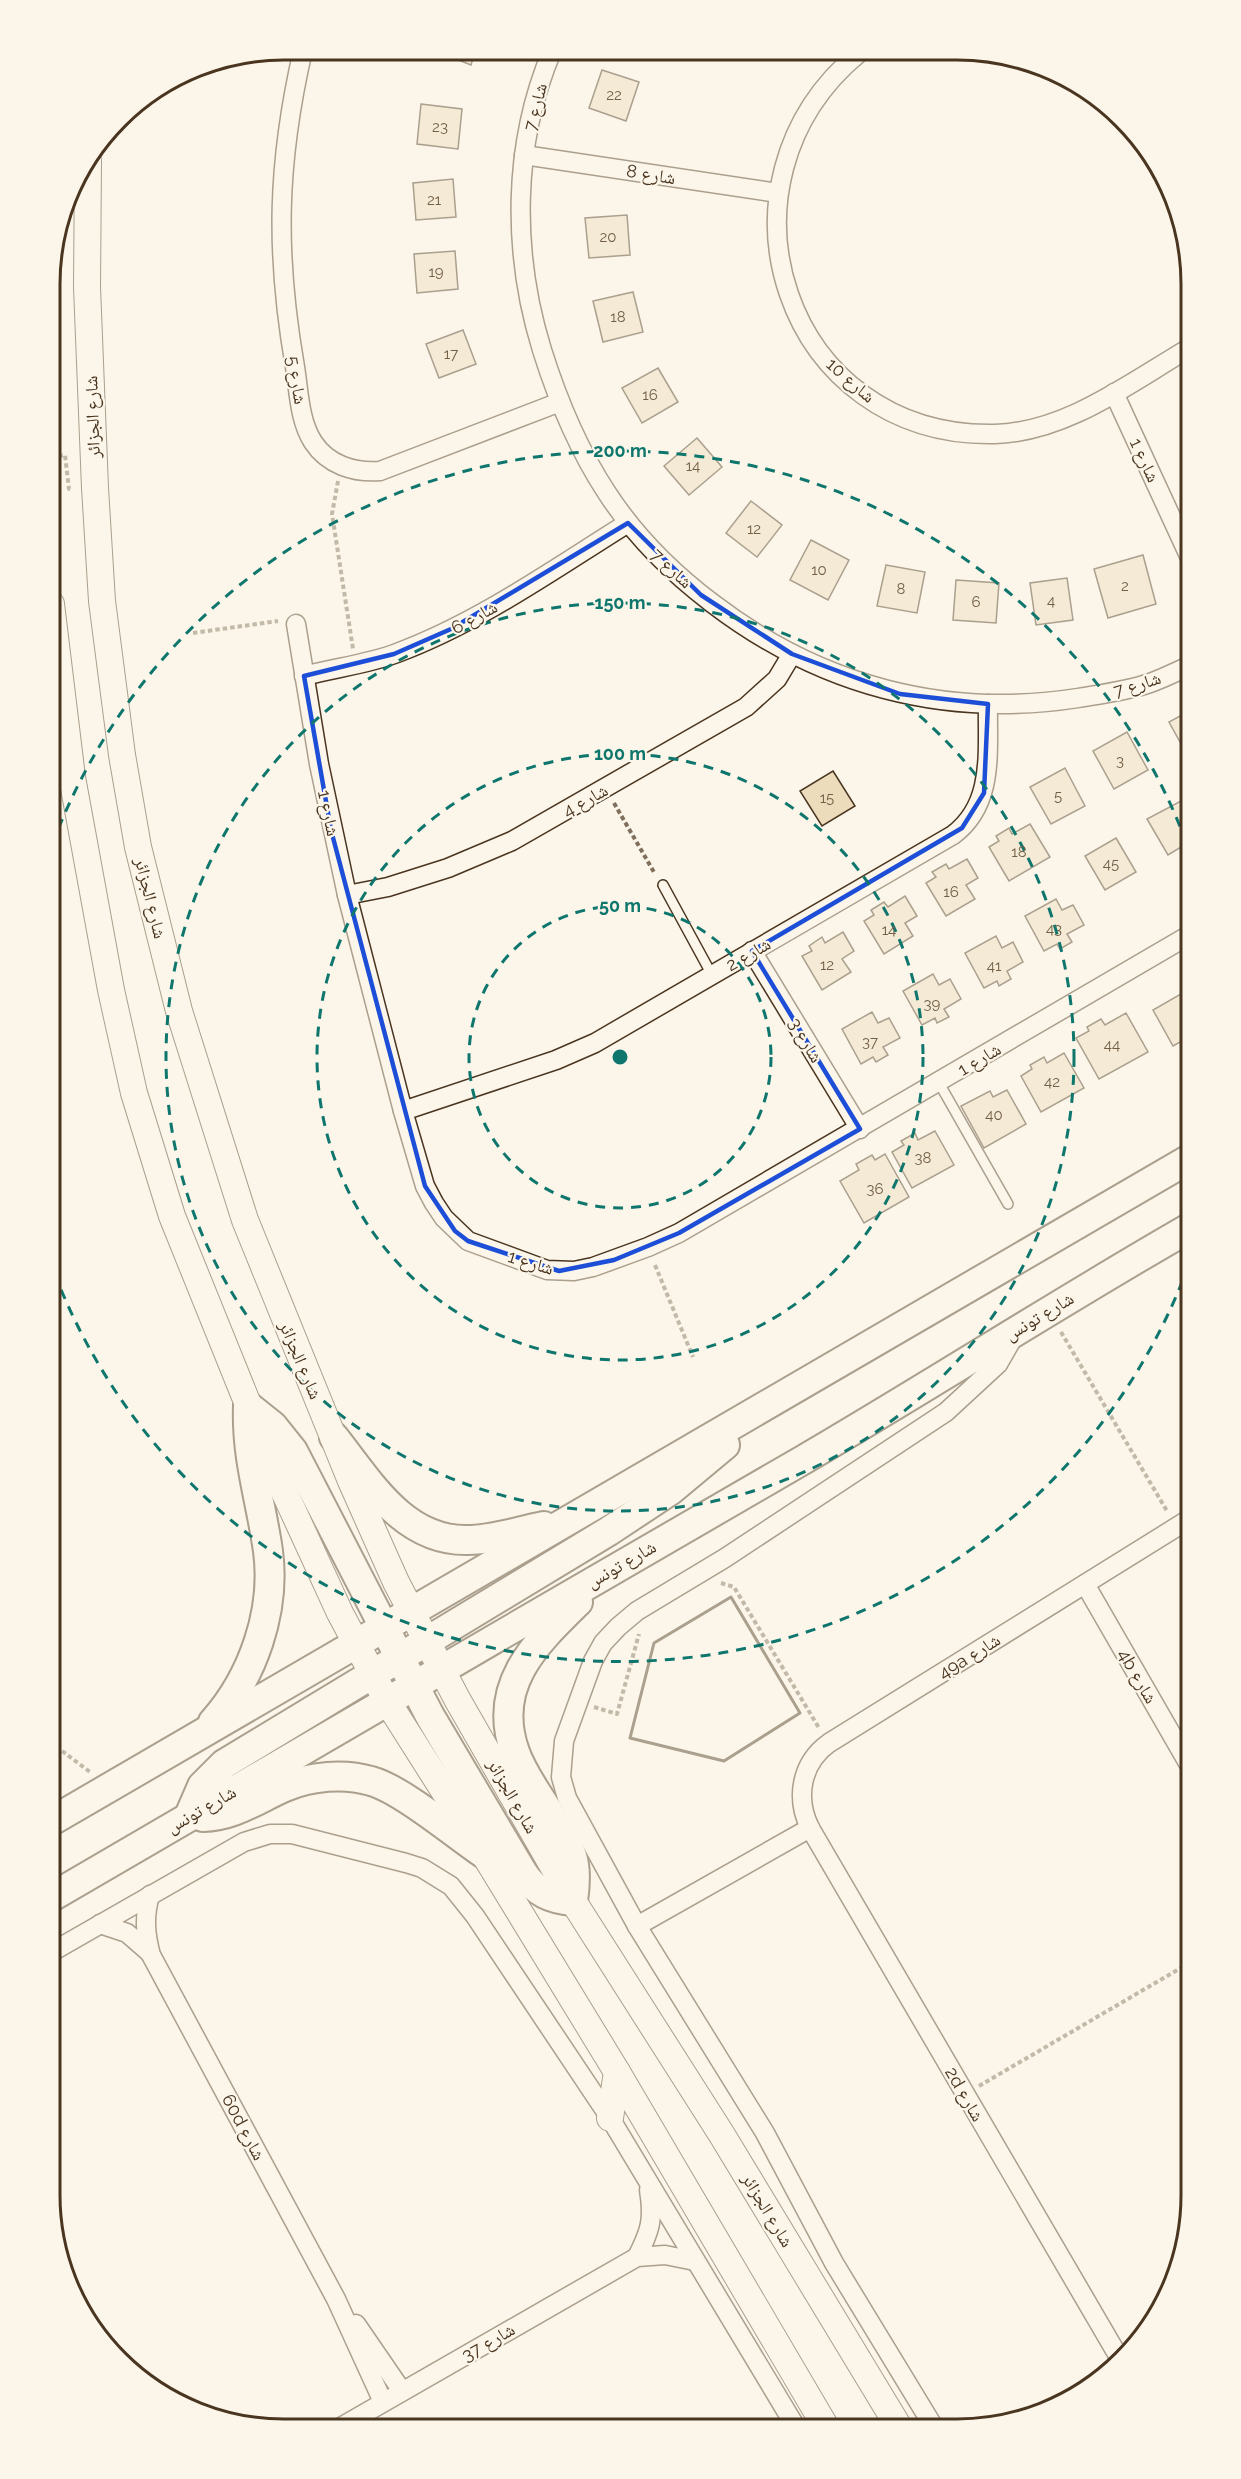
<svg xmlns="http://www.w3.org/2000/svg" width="1241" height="2479" font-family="Raleway,'Noto Naskh Arabic',sans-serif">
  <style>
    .building { fill: #ecdcbc; stroke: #4a3520; stroke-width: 1.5 }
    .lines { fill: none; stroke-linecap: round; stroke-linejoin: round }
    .lane-casing { stroke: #4a3520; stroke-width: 12 }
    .street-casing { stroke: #4a3520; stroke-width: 21 }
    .secondary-casing { stroke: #4a3520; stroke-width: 28 }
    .primary-casing { stroke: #4a3520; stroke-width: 32 }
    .path { stroke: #7f6f5c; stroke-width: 4; stroke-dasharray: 4.5 3; stroke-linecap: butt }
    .lane { stroke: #fbf6e9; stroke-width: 9 }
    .street { stroke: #fbf6e9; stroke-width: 18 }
    .secondary { stroke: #fbf6e9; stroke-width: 26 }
    .primary { stroke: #fbf6e9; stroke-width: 28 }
    .wall { stroke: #4a3520; stroke-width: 3 }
    .marked { fill: none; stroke: #1d4ed8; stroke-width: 4.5; stroke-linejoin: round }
    .ring { fill: none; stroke: #0f766e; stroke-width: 3; stroke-dasharray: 10 8 }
    .labels { text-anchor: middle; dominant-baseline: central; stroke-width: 4.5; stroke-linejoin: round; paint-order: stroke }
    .number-label { font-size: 15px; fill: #725f47 }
    .street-label { font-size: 18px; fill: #4a3520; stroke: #fbf6e9 }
    .rim { fill: none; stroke: #4a3520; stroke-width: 3 }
    .centre { fill: #0f766e; stroke: #fbf6e9; stroke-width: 3 }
    .ring-label { font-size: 18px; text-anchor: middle; font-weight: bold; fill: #0f766e; stroke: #fbf6e9; stroke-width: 4.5; stroke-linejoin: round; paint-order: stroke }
  </style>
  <rect width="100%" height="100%" fill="#fbf6e9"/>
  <g class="building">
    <polygon points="433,50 475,51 471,65"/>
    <polygon points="602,70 639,82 626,121 589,108"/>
    <polygon points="421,104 462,109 458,149 417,144"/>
    <polygon points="453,179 456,217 416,220 413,183"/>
    <polygon points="627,215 630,255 589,258 585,218"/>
    <polygon points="455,251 458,289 417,293 414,254"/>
    <polygon points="633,292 643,332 603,342 593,301"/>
    <polygon points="463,330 476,364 439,378 426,344"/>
    <polygon points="658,368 678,402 642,423 622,388"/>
    <polygon points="1191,411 1191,434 1183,415"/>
    <polygon points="697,438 722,467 689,495 664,466"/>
    <polygon points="751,501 782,525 757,557 726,533"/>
    <polygon points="811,540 849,560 828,600 790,580"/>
    <polygon points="1143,555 1156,604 1108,618 1094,569"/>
    <polygon points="886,565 925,572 917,613 877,606"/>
    <polygon points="1067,578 1073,620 1036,625 1030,583"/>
    <polygon points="956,580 999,583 996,623 953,620"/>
    <polygon points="1191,710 1191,759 1190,760 1169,722"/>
    <polygon points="1127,732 1148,770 1114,789 1093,751"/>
    <polygon points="1065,768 1085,806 1051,824 1030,787"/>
    <polygon points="833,771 855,806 822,826 800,791"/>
    <polygon points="1181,801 1191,819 1191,841 1168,855 1147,819"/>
    <polygon points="1030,824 1050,857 1009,881 989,847 999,841 996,836 1009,828 1012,834"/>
    <polygon points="1116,838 1136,872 1105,890 1085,856"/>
    <polygon points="967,859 978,878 966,885 975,899 946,916 926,883 936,877 932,872 946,864 949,869"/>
    <polygon points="905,896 917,916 905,923 913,936 884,954 864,921 874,915 871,910 884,902 888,907"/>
    <polygon points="1056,899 1062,910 1073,905 1084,925 1067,934 1072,942 1060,949 1057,944 1044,951 1025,916"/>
    <polygon points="843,932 854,951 842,959 851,972 822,990 802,956 812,951 809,946 822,937 825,943"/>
    <polygon points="996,936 1002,948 1013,942 1023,962 1007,971 1011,979 999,986 997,981 984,988 965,953"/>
    <polygon points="933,974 939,985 950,979 961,999 944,1009 949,1017 937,1023 935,1018 922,1025 903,991"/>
    <polygon points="1186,991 1191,1001 1191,1036 1173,1046 1153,1010"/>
    <polygon points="872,1012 878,1023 889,1018 900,1038 883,1047 888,1055 876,1062 873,1057 861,1064 842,1029"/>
    <polygon points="1126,1013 1148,1052 1099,1079 1076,1038 1089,1031 1087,1027 1101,1019 1105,1025"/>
    <polygon points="1064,1053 1084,1088 1041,1112 1021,1076 1032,1069 1030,1065 1044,1057 1047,1063"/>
    <polygon points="1007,1090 1026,1124 984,1148 961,1106 990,1091 993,1097"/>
    <polygon points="935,1131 954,1165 912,1188 892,1152 904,1145 901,1141 915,1133 918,1140"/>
    <polygon points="885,1154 909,1197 864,1223 840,1181 859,1170 856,1164 872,1155 875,1160"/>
  </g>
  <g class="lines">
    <g class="lane-casing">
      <g id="lane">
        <polyline points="663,885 712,975"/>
        <polyline points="939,1083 1008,1204"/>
      </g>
    </g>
    <g class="street-casing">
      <g id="street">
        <path d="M303,50c-26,113 -28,202 -8,317 4,24 4,53 18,75 15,23 41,31 67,29l180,-69"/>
        <path d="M552,51c-40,94 -40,202 -10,299 16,51 36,99 65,143 28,43 64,79 105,110 107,82 232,116 366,95 24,-4 49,-7 72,-15 14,-5 28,-12 41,-18"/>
        <path d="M859,53c-158,130 -74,386 136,381 72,-2 136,-52 196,-87"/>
        <polyline points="524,155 778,193"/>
        <polyline points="1114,393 1191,560"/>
        <polyline points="296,624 319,764 347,895 403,1111 425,1186 434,1203 444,1218 468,1241 547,1270 574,1271 593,1267 648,1247 679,1233 1191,934"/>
        <path d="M304,676c30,-8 64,-12 93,-23 83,-31 157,-84 231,-130"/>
        <polyline points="347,895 388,887 448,868 512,841 746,707 777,679 792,654"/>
        <polyline points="752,951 860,1129"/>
        <path d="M403,1111l153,-51 39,-17 358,-208c42,-31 34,-84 35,-131"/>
        <polyline points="1085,1584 1191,1768"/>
        <path d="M150,1895c-6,22 -5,38 1,60l185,344 47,103"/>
        <polyline points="100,1924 127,1933 150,1953"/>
        <polyline points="637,1926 810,1828"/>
        <polyline points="50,1953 244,1842 270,1834 292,1834 406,1863 422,1868 451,1886 475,1916 610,2118 797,2429"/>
        <path d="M637,2257c13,-26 17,-37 12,-67"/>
        <polyline points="356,2324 402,2391"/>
        <path d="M1120,2359l-310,-531c-15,-30 -9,-65 19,-85l362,-225"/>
        <polyline points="339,2428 637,2257 665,2255 695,2261"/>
        <polyline points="935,2429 834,2263 765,2133 637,1926 567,1798 561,1777 564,1741 593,1661 603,1643 618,1627 637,1611 725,1558 946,1412 998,1364 1014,1336"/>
      </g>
    </g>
    <g class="secondary-casing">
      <g id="secondary">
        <polyline points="88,161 87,287 95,488 102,601 122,755 138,847 179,1011 245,1220 351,1481 396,1582 457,1699 573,1901 722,2135 900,2429"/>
        <polyline points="51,604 72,777 111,990 134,1093 172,1216 277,1476 340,1613 387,1701 484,1854 617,2072 827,2429"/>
        <polyline points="610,2118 617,2072"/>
      </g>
    </g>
    <g class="primary-casing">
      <g id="primary">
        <path d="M248,1406l25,20 20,25 137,265 93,157c13,20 28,26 50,28 6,-41 -1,-50 -22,-85 -12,-21 -28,-41 -36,-64 -24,-66 20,-108 63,-150"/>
        <path d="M334,1437c35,44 69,104 133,103 26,0 52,-9 77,-14"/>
        <path d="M213,1722c40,-45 63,-111 55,-171 -7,-50 -22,-93 -20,-145"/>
        <polyline points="189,1816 202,1786 224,1764 609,1531 671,1490 725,1445"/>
        <path d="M203,1817c32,-1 54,-18 82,-30 26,-11 59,-14 86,-6 30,8 85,54 113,73"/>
        <polyline points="50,1822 1191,1158"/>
        <path d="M50,1898c250,-148 502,-292 753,-438 130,-76 257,-158 388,-233"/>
      </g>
    </g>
    <g class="path">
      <polyline points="51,457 65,455 69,489 73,489"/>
      <polyline points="338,481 332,514 353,649"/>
      <polyline points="193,633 278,621"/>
      <polyline points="614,803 655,874"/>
      <polyline points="655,1265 693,1357"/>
      <polyline points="1061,1332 1167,1511"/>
      <polyline points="721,1583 734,1587 819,1728"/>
      <polyline points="594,1707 617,1714 639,1634"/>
      <polyline points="50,1742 90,1772"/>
      <polyline points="979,2086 1191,1962"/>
    </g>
    <use href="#lane" class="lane"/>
    <use href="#street" class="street"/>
    <use href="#secondary" class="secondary"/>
    <use href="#primary" class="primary"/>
    <polygon class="wall" points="731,1597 800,1713 724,1761 630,1738 654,1643"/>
  </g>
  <path d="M0 0H1241V2479H0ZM628,523l73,72 91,59 108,40 88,10 -4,89 -22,35 -210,123 108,178 -181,104 -65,27 -55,11 -91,-30 -13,-10 -30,-45 -94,-356 -27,-154 90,-22 57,-25z" fill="#fbf6e9" fill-opacity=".55" fill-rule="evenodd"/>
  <path class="marked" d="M628,523l73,72 91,59 108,40 88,10 -4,89 -22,35 -210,123 108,178 -181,104 -65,27 -55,11 -91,-30 -13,-10 -30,-45 -94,-356 -27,-154 90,-22 57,-25z"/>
  <g class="ring">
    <circle cx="620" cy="1057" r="151"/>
    <circle cx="620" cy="1057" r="303"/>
    <circle cx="620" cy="1057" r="454"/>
    <path d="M1189 1264A606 606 0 0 1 51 1264M52 845A606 606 0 0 1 1191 855"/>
  </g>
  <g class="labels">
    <g class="number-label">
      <text x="614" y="95">22</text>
      <text x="440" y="127">23</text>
      <text x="434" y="200">21</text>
      <text x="608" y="237">20</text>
      <text x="436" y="272">19</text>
      <text x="618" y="317">18</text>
      <text x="451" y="354">17</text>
      <text x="650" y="395">16</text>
      <text x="693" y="466">14</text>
      <text x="754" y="529">12</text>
      <text x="819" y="570">10</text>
      <text x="1125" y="586">2</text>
      <text x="901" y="589">8</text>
      <text x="1051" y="601">4</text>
      <text x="976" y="602">6</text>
      <text x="1120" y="761">3</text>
      <text x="1058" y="796">5</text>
      <text x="827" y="798">15</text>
      <text x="1019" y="852">18</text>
      <text x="1111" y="864">45</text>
      <text x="951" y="892">16</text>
      <text x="1054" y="929">43</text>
      <text x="889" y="930">14</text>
      <text x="827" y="965">12</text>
      <text x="994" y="966">41</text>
      <text x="932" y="1004">39</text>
      <text x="870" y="1042">37</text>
      <text x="1112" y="1045">44</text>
      <text x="1052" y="1082">42</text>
      <text x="994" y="1115">40</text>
      <text x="923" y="1158">38</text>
      <text x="875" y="1189">36</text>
    </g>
    <g class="street-label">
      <text transform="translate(535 107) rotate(-76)">شارع 7</text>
      <text transform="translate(651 174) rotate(9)">شارع 8</text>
      <text transform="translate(297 380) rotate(80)">شارع 5</text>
      <text transform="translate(851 380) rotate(41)">شارع 10</text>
      <text transform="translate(92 417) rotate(-92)">شارع الجزائر</text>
      <text transform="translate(1145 460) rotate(65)">شارع 1</text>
      <text transform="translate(672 568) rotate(43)">شارع 7</text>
      <text transform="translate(474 617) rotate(-29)">شارع 6</text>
      <text transform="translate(1137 684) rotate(-17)">شارع 7</text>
      <text transform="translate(585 800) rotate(-29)">شارع 4</text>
      <text transform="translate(329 813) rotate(78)">شارع 1</text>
      <text transform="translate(151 898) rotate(76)">شارع الجزائر</text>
      <text transform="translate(748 954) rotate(-30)">شارع 2</text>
      <text transform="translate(806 1040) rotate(59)">شارع 3</text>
      <text transform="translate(979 1059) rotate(-31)">شارع 1</text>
      <text transform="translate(531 1262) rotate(17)">شارع 1</text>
      <text transform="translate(1039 1316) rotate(-31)">شارع تونس</text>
      <text transform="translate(301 1360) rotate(67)">شارع الجزائر</text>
      <text transform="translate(621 1564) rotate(-30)">شارع تونس</text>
      <text transform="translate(969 1656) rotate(-32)">49a شارع</text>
      <text transform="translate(1138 1676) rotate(60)">4b شارع</text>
      <text transform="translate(513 1796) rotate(60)">شارع الجزائر</text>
      <text transform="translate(201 1809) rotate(-30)">شارع تونس</text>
      <text transform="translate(965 2094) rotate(60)">2d شارع</text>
      <text transform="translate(244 2127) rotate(62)">60d شارع</text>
      <text transform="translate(768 2210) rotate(59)">شارع الجزائر</text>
      <text transform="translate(488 2342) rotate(-30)">شارع 37</text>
    </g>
  </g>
  <path d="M0 0H1241V2479H0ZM284 60H957A224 224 0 0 1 1181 284V2195A224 224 0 0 1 957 2419H284A224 224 0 0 1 60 2195V284A224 224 0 0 1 284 60Z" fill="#fbf6e9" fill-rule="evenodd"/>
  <path class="rim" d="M284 60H957A224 224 0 0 1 1181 284V2195A224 224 0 0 1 957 2419H284A224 224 0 0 1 60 2195V284A224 224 0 0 1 284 60Z"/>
  <circle cx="620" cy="1057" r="9" class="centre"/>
  <g class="ring-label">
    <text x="620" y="457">200 m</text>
    <text x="620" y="609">150 m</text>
    <text x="620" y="760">100 m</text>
    <text x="620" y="912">50 m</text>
  </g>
</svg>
